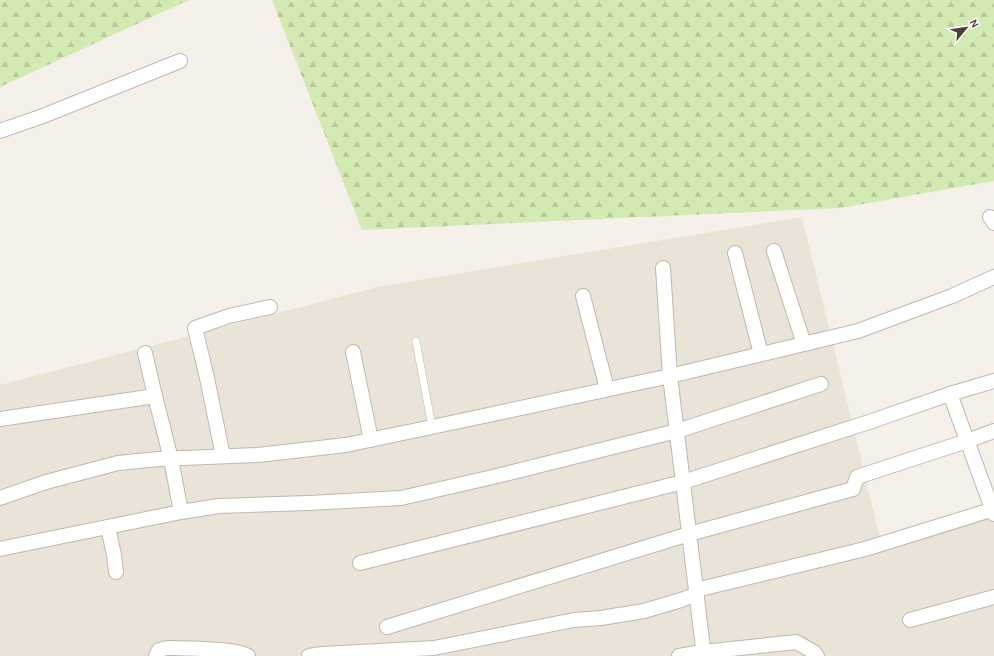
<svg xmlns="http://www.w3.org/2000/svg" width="994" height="656" font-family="Karla,sans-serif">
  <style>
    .residential { fill: #e9e3d8 }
    .forest { fill: url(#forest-firs) }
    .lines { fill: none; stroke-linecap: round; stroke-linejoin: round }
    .lane-casing { stroke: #c1b8ac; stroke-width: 8 }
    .street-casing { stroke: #c1b8ac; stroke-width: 16 }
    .lane { stroke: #fff; stroke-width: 7 }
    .street { stroke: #fff; stroke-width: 14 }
  </style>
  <defs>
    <pattern id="forest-firs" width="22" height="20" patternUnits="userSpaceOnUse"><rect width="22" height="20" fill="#d4eab3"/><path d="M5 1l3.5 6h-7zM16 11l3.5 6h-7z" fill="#b8ca9b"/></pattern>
  </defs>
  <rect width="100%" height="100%" fill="#f5f1ea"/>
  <polygon class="residential" points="802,217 883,550 991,513 994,519 994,656 0,656 0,385 378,287"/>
  <g class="forest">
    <polygon points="0,0 189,0 0,87"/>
    <polygon points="272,0 994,0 994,181 840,208 362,230"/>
  </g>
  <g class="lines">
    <g class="lane-casing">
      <polyline id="lane" points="416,341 432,427"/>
    </g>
    <g class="street-casing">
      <g id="street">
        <polyline points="0,131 43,116 180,61"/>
        <polyline points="990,217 994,223"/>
        <polyline points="774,251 804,344"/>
        <polyline points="735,253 761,354"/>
        <polyline points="663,268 670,376 704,656"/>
        <polyline points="583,296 607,389"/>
        <polyline points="353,352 371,440"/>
        <polyline points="145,353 155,396"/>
        <polyline points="950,394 994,514"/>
        <polyline points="0,419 155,396 171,459 181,512"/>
        <polyline points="223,456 207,378 195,328 229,316 270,307"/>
        <polyline points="0,498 46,482 118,463 159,459 258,455 346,445 465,420 670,376 858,331 952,296 994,277"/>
        <polyline points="108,527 114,555 116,572"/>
        <polyline points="0,549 181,512 219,506 309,503 401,498 497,476 677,431 821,384"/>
        <polyline points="360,563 683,482 869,422 950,394 994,381"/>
        <polyline points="696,590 865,549 994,509"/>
        <polyline points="910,620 994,597"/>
        <polyline points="387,627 689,534 853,489 857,477 967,441 994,431"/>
        <path d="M156,656l3,-6 8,-2h7c15,1 63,0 74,8"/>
        <polyline points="309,656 322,654 434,648 574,620 601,618 644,611 681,600 697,594"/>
        <polyline points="679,656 703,652 796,642 814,652 817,656"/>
      </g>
    </g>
    <use href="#lane" class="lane"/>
    <use href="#street" class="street"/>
  </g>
  <g transform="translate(966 28) rotate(61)" stroke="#ffffff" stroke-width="3" paint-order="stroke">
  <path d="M0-3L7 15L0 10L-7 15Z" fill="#4a4238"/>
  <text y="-6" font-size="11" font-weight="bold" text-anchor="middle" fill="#4a4238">N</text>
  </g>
</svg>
